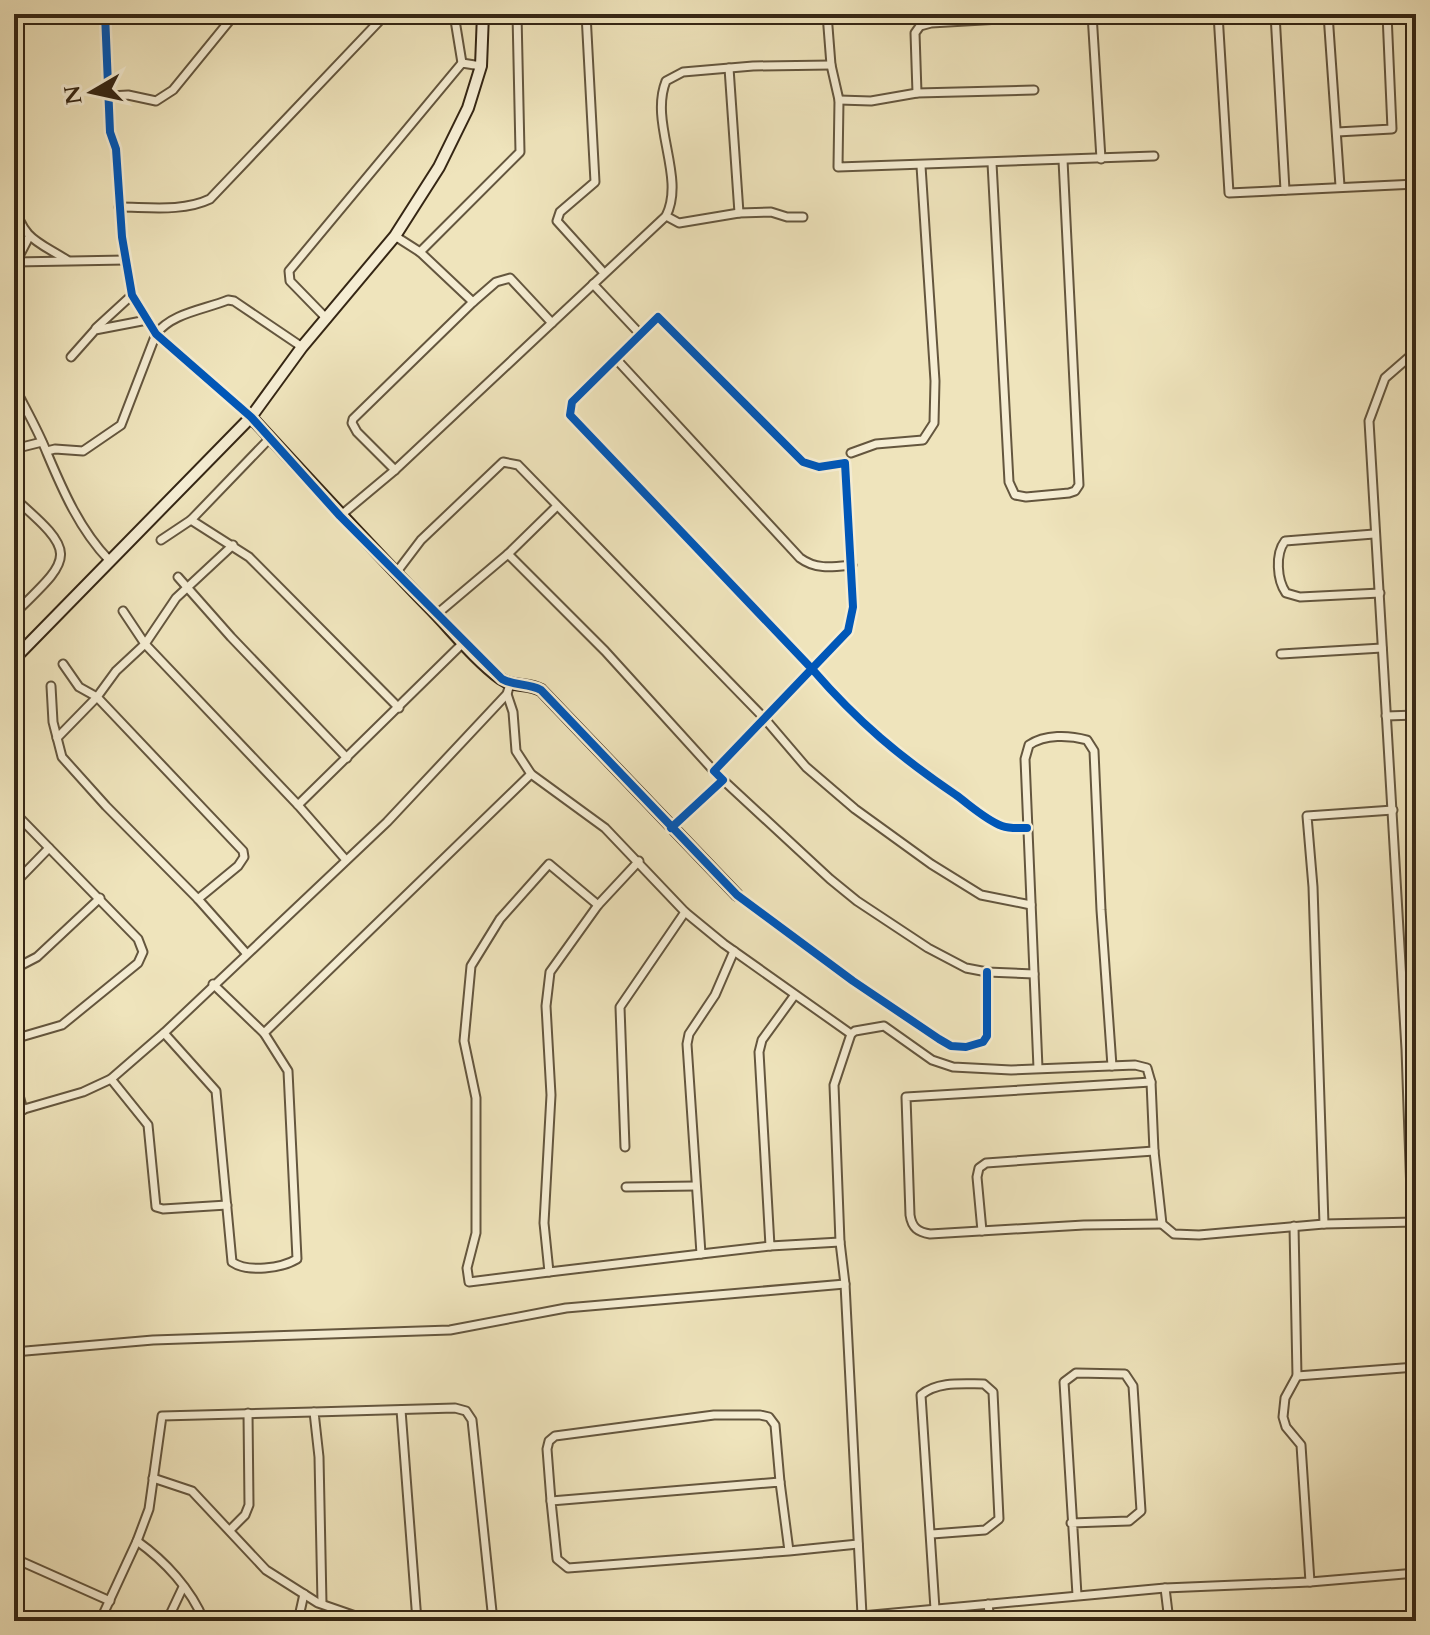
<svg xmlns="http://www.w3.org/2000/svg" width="1430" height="1635" font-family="Cardo,serif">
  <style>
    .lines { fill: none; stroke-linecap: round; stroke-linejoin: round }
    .street-casing { stroke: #64563e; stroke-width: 11 }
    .secondary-casing { stroke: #352614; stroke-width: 14 }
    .street { stroke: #f5edd3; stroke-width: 7 }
    .secondary { stroke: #f5edd3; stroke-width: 10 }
    .cycleway-casing { stroke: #f5edd3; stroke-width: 13 }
    .cycleway { stroke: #0057b8; stroke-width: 8 }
  </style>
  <rect width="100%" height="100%" fill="#efe4bc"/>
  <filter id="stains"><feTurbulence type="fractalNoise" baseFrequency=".0025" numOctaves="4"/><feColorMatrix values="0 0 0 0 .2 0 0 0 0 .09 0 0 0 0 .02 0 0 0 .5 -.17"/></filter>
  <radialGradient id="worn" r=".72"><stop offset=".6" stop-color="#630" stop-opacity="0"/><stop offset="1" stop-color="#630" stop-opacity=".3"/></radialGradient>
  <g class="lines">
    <g class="street-casing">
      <g id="street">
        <polyline points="105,14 110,132 116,149 122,237 132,295 156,334 251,417"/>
        <polyline points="454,14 462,63"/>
        <polyline points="586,14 595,182 560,212 557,221 604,273"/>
        <polyline points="827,14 831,65 839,100 838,167 1154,156"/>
        <polyline points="1092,14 1101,159"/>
        <polyline points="1218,14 1229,193 1416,184"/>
        <polyline points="1275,14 1285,190"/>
        <polyline points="1328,14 1340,186"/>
        <polyline points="729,68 739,213 771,212 787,217 803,217"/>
        <polyline points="917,93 915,33 920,26 931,23 1085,14"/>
        <polyline points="110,96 128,95 156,101 173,90 235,14"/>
        <polyline points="839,100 871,101 917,93 1034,90"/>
        <polyline points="1337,132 1392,129 1387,14"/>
        <polyline points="992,163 1009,482 1015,495 1026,497 1069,493 1075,491 1079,485 1063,160"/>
        <path d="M14,203c9,37 23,38 53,57"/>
        <path d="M119,207c29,0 64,5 91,-8l176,-185"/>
        <polyline points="666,216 679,223 739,213"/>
        <polyline points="395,236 420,252 473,302"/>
        <polyline points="420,252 520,152 517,14"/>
        <polyline points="14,262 126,260"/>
        <polyline points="16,262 29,237"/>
        <polyline points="593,284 640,334"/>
        <polyline points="327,319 290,281 289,271 462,63 481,66"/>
        <polyline points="96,328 132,295"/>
        <polyline points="71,357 95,330 147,320"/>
        <path d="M617,360l183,198c16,12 33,9 52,7"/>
        <path d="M14,386c11,22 24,44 33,67 16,38 33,77 62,107"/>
        <polyline points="14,449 42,442"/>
        <path d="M47,451l8,-2 28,2 38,-26 35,-91c16,-21 47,-24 72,-34l6,1 68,46"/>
        <polyline points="851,453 876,444 923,440 934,423 935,381 921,166"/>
        <polyline points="395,470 357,432 352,423 353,419 473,302 496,282 510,278 552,323"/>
        <path d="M14,498c66,57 58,59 0,116"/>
        <path d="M340,516l55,-46 271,-254c20,-39 -17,-93 0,-135l17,-9 70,-6 78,-1"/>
        <polyline points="191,520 249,557 399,708"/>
        <path d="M1374,534l-89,7c-10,13 -8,39 1,52l14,4 80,-4"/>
        <polyline points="161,540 191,520 270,438"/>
        <polyline points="508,554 605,651 714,771"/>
        <polyline points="396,573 421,540 503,462 518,465 765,719 806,767 855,809 931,864 981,895 1031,905"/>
        <polyline points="178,577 231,637 347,758"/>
        <polyline points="123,611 145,644 298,805 346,860"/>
        <polyline points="437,614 508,554 557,506"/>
        <polyline points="1281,654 1382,648"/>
        <polyline points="63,664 79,687 97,697 243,851 244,857 238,866 198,899"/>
        <polyline points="51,686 53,722 62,757 106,806 198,899 246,953"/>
        <polyline points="507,694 513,712 516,751 531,774 605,828 685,912 724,944 851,1034"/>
        <polyline points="1386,716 1416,715"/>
        <polyline points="57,738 97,697 116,671 145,644 176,598 233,545"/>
        <polyline points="723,780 830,879 857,901 928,948 966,968 987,972 1034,974"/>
        <polyline points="298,805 463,643"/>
        <polyline points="14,812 138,939 143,952 138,963 62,1025 14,1039"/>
        <path d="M671,828l52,-48 -9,-9 134,-140 5,-24 -8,-144 -26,4 -16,-5 -145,-145 -86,85 -2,13 243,255c45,52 87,87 143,125 15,11 30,25 46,31 8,3 16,2 25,2"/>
        <polyline points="639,861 598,905 550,972 546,1006 551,1095 544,1223 549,1272 701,1254"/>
        <polyline points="14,884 49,848"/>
        <polyline points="737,895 853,981 939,1039 951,1046 966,1047 983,1042 987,1036 987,972"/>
        <polyline points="734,951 715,995 689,1034 687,1044 701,1254 770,1246"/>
        <polyline points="14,969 37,957 100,898"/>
        <polyline points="794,996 762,1040 759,1052 770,1246 840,1242"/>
        <path d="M164,1033l52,58 16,171c16,11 50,6 65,-3l-9,-188 -24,-38 -51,-49"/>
        <polyline points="264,1033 531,774"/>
        <path d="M1038,1068l-13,-309 4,-14c16,-11 40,-10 58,-5l7,11 7,159 11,156"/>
        <polyline points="14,1077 23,1110"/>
        <polyline points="111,1079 148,1125 156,1207 163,1209 227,1205"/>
        <path d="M1151,1082l-245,15 4,118c2,13 8,17 20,19l154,-9 78,-1"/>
        <polyline points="14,1112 83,1092 111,1079 164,1033 387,822 507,694 510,684"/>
        <polyline points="625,1147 620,1007 685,912"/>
        <polyline points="626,1187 695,1186"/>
        <polyline points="1412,1222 1406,1049 1369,421 1385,378 1416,351"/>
        <polyline points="1324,1224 1313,887 1307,816 1393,810"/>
        <polyline points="1294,1226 1297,1376 1285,1398 1283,1417 1286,1427 1301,1445 1310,1582"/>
        <polyline points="982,1231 977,1177 979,1168 986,1163 1154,1151"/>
        <polyline points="549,1272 469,1282 467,1268 476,1233 476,1098 464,1041 471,966 500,919 549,864 598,905"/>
        <polyline points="14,1352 153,1340 450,1330 566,1308 845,1284"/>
        <polyline points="1297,1376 1416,1367"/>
        <polyline points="401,1410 417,1621"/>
        <polyline points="153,1478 192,1491 266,1570 318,1603 370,1621"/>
        <polyline points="551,1501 547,1449 549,1441 555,1436 714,1415 760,1415 769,1417 775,1425 780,1482"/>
        <polyline points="1071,1523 1129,1521 1141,1511 1133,1386 1125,1374 1076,1373 1064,1382 1077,1595"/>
        <polyline points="230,1530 245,1515 249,1505 248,1413"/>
        <path d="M932,1534l53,-4 14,-11 -6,-127 -9,-8c-21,0 -46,-3 -63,11l14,214"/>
        <polyline points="14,1535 18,1560 110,1601"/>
        <path d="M137,1541c28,20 54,48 67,80"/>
        <polyline points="789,1551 568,1568 557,1559 551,1501 780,1482 789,1551 858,1544"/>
        <polyline points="1165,1588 1169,1621"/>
        <polyline points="322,1603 319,1457 314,1412 455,1408 466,1411 472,1420 493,1621"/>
        <polyline points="988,1604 990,1621"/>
        <polyline points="862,1615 845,1284 840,1242 834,1085 851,1034 855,1031 884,1026 932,1060 953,1067 1011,1070 1135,1065 1147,1068 1151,1082 1154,1151 1162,1224 1174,1234 1199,1235 1324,1224 1416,1222"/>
        <polyline points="14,1619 19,1621"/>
        <polyline points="100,1621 137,1541 149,1509 162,1416 314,1412"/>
        <polyline points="167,1621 183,1587"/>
        <polyline points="298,1621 304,1594"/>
        <polyline points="807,1621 1165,1588 1310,1582 1416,1573"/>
      </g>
    </g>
    <g class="secondary-casing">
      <g id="secondary">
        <path d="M251,417c58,63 116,126 176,188 24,24 46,53 74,74 11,8 27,4 40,11l196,205"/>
        <polyline points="14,659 251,417 302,347 395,236 439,167 468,108 481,66 483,14"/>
      </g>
    </g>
    <use href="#street" class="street"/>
    <use href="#secondary" class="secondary"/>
    <g class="cycleway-casing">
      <g id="cycleway">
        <path d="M105,14l5,118 6,17 6,88 10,58 24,39 95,83 89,99 162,163c12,7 26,4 39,11l196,205 116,86 86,58 12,7 15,1 17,-5 4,-6v-64"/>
        <path d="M671,828l52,-48 -9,-9 134,-140 5,-24 -8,-144 -26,4 -16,-5 -145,-145 -86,85 -2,13 243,255c45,52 87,87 143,125 15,11 30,25 46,31 8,3 16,2 25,2"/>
      </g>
    </g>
    <use href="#cycleway" class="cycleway"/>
  </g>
  <rect width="1430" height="1635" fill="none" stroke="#efe4bc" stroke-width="48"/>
  <rect x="16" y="16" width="1398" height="1603" fill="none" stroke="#352614" stroke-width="4"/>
  <rect x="24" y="24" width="1382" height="1587" fill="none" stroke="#352614" stroke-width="2"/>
  <g transform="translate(92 92) rotate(261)" stroke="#f5edd3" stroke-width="6" paint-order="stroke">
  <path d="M0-6L14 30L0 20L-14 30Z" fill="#352614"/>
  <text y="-12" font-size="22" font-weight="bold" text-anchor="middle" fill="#352614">N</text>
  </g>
  <rect width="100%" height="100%" filter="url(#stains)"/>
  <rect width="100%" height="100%" fill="url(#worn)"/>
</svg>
